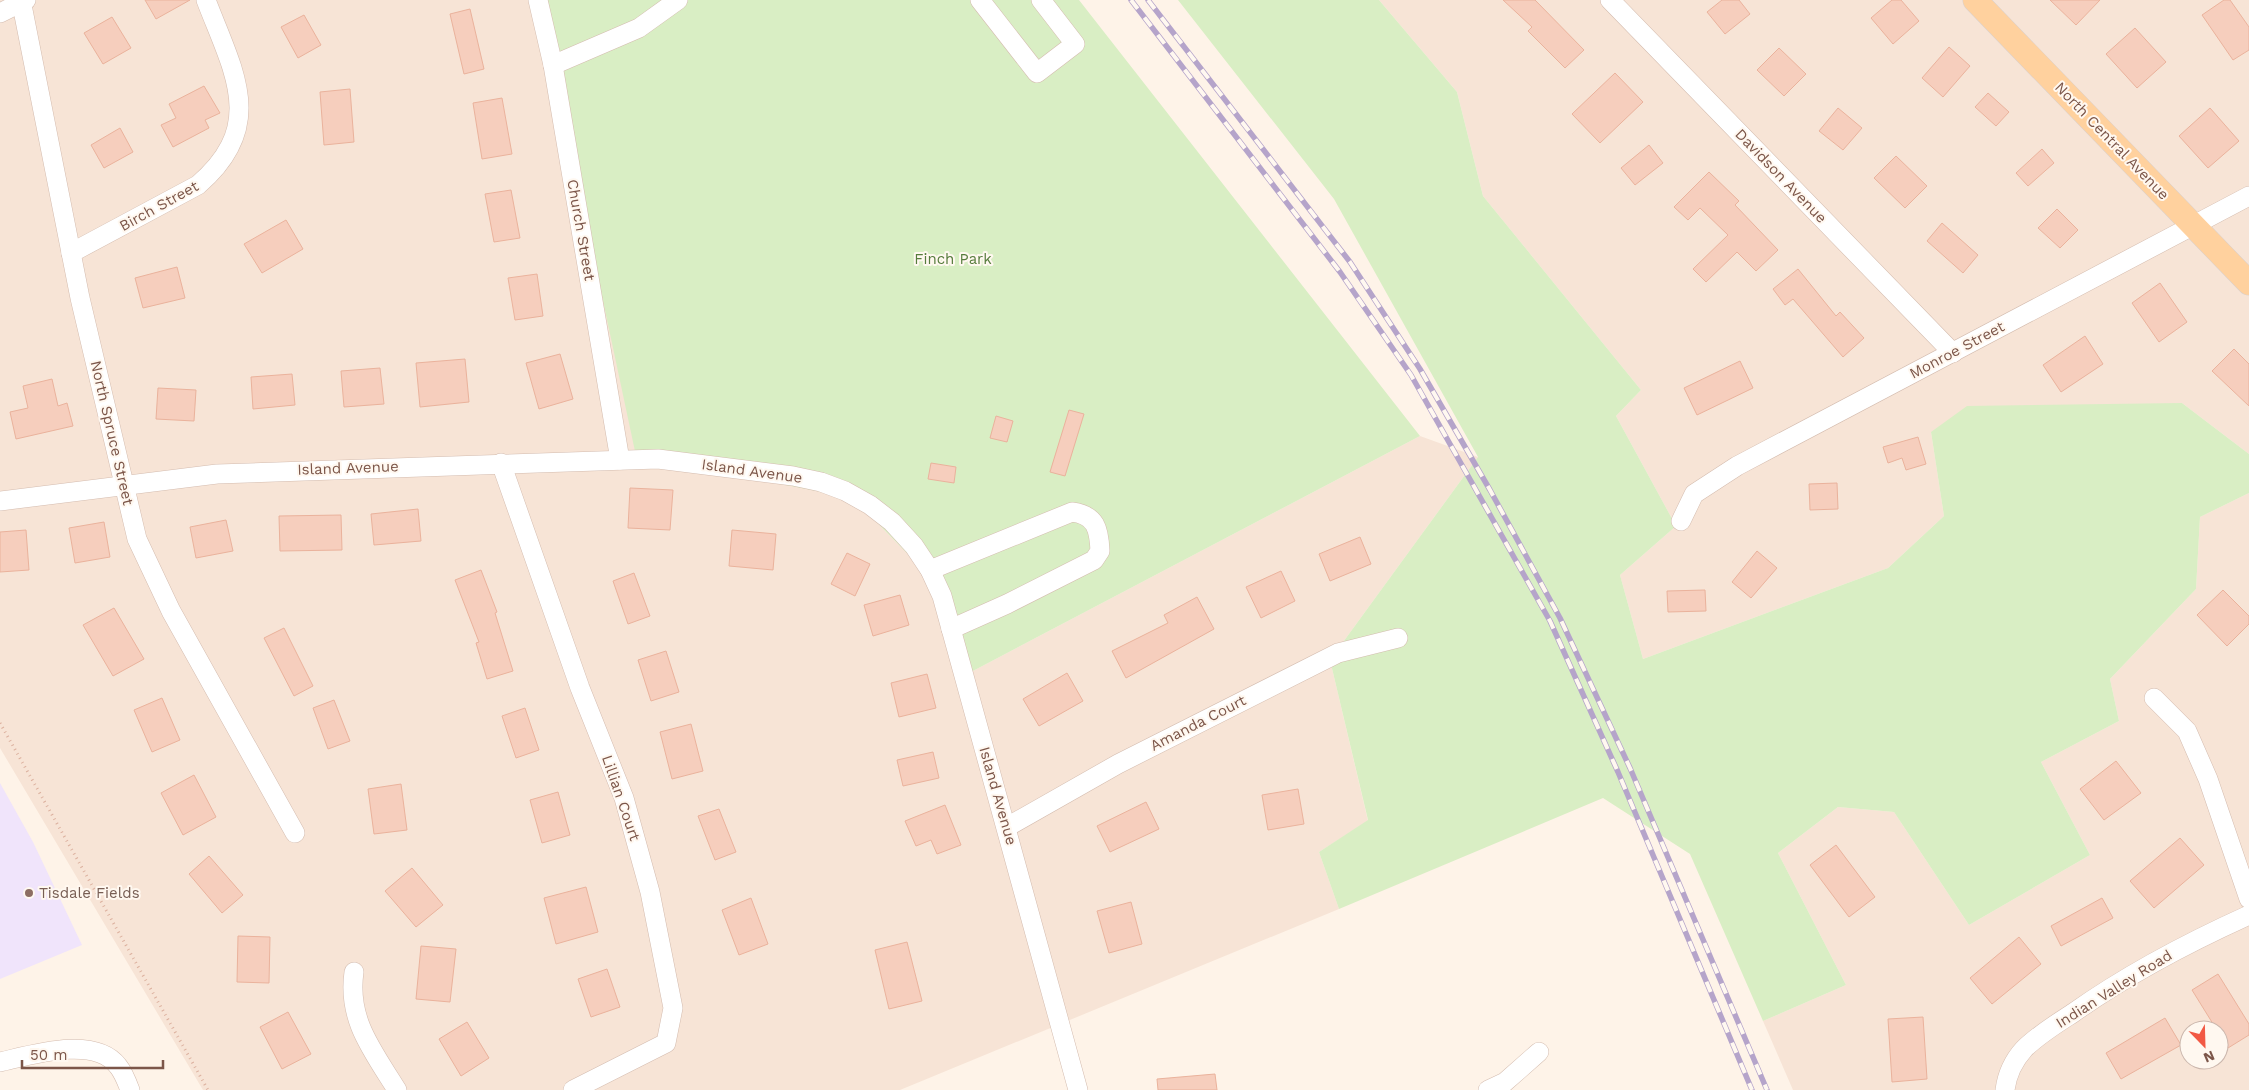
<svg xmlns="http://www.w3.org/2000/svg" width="2249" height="1090" font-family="'Work Sans',sans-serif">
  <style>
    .residential { fill: #f7e4d6; fill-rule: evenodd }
    .education { fill: #f0e4fb }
    .green { fill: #d9eec4 }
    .building { fill: #f6cebd; stroke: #eab29c }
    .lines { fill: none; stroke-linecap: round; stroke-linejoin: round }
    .minor-casing { stroke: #d4bcaf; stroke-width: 20 }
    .major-casing { stroke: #dad0cc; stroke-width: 25 }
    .path { stroke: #dcb19f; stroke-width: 3; stroke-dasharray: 1 4; stroke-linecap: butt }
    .minor { stroke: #fff; stroke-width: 19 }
    .major { stroke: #ffd19e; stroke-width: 24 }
    .rail-casing { stroke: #b5a4ca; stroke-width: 5.5 }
    .rail { stroke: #fff8f0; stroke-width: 4; stroke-dasharray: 11; stroke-linecap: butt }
    .education-dot { fill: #8d6e63; stroke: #fff8f0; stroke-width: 2 }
    .labels { text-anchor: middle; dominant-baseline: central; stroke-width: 4; stroke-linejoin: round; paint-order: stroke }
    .street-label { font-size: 15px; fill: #7c5649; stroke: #fff8f0 }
    .park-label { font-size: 15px; fill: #567c3c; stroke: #fff8f0 }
    .education-label { font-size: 15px; fill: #785e54; stroke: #fff8f0; text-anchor: start }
  </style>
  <rect width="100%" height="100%" fill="#fef3e8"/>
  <g class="residential">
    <polygon points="0,0 539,0 853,498 941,588 971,672 1420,436 1478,457 1330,660 1368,821 1319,852 1339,909 900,1090 203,1090 0,748"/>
    <polygon points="1379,0 2249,0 2249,454 2182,403 1931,432 1944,516 1888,568 1643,659 1620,575 1676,526 1616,416 1641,390 1483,196 1457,92"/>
    <path d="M2249,493v597h-456l-30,-69 83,-36 -68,-132 60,-46 56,5 75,113 121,-70 -49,-93 78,-41 -9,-42 86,-90 4,-72zM2189,1030h30v30h-30z"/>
  </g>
  <polygon class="education" points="0,783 33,842 82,945 0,979"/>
  <g class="green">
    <polygon points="539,0 1079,0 1420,436 971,672 941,588 853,498 636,456"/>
    <polygon points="1178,0 1379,0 1457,92 1483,196 1641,390 1616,416 1676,526 1620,575 1643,659 1888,568 1944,516 1931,432 1967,406 2182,403 2249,454 2249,493 2200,517 2196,589 2110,679 2119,721 2041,762 2090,855 1969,925 1894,812 1838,807 1778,853 1846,985 1763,1021 1690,854 1603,798 1339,909 1319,852 1368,820 1330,660 1478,457 1334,199"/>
  </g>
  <g class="building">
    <polygon points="145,0 190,0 156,19"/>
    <polygon points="1503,0 1535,0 1584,50 1565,68 1528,31 1532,27"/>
    <polygon points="1722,0 1739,0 1750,14 1725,34 1707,12"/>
    <polygon points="1892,0 1901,0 1919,21 1893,44 1871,18"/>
    <polygon points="2050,0 2100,0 2076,25"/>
    <polygon points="2224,0 2230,0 2249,27 2249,50 2233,60 2202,15"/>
    <polygon points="470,9 484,69 464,74 450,14"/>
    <polygon points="304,15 321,45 298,58 281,27"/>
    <polygon points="112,17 131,48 103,64 84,33"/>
    <polygon points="2135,28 2166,62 2137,88 2106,54"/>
    <polygon points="1949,47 1970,66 1943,97 1922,78"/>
    <polygon points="1779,48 1806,74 1784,96 1757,70"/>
    <polygon points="1615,73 1643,102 1600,143 1572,114"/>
    <polygon points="204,86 220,113 205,120 209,128 173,147 161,125 176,118 169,104"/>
    <polygon points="350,89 354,142 324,145 320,92"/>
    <polygon points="1988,93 2009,112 1996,126 1975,107"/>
    <polygon points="502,98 512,154 482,159 473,103"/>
    <polygon points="1838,108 1862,128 1843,150 1819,131"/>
    <polygon points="2210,108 2239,141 2208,168 2179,136"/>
    <polygon points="120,128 133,152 104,168 91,145"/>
    <polygon points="1649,145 1663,163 1635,185 1621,168"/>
    <polygon points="2042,149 2054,163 2028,186 2016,173"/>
    <polygon points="1896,156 1927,186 1905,208 1874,178"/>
    <polygon points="1709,172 1739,201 1735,205 1778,250 1756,271 1737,252 1706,282 1693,269 1728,235 1700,208 1688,220 1674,207"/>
    <polygon points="511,190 520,238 494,242 485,194"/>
    <polygon points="2057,209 2078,230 2060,248 2038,228"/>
    <polygon points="286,220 303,249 262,273 244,244"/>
    <polygon points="1942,223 1978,255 1963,273 1927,241"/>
    <polygon points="177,267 185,298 143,308 135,278"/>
    <polygon points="1798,269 1836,316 1840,312 1864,338 1843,357 1793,299 1785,305 1773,289"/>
    <polygon points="537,274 543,316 515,320 508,278"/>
    <polygon points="2160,283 2187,322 2159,342 2132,303"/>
    <polygon points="2085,336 2103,364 2061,392 2043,365"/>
    <polygon points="2234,349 2249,364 2249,406 2212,371"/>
    <polygon points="560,354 573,399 539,409 526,363"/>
    <polygon points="465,359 469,402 420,407 416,363"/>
    <polygon points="1740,361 1753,388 1697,415 1684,388"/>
    <polygon points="380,368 384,404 344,407 341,371"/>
    <polygon points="292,374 295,405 253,409 251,377"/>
    <polygon points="52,379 58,406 67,403 73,426 16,439 10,412 28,408 23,386"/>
    <polygon points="158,388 196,390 194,421 156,419"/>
    <polygon points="1069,410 1084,414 1065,476 1050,472"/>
    <polygon points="996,416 1013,421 1007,442 990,438"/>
    <polygon points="1918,437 1926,464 1906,470 1902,458 1888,463 1883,447"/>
    <polygon points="931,463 956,467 954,483 928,479"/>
    <polygon points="1837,483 1838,509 1810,510 1809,484"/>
    <polygon points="630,488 673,490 670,530 628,528"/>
    <polygon points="418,509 421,541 374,545 371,514"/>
    <polygon points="341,515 342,550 280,551 279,516"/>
    <polygon points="226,520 233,551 196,558 190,527"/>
    <polygon points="104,522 110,557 75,563 69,528"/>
    <polygon points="26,530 29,570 0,572 0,532"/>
    <polygon points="732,530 776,534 773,570 729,566"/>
    <polygon points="1360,537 1371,564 1330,581 1319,554"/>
    <polygon points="1757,551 1777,568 1751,598 1732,582"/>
    <polygon points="847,553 870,564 855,596 831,584"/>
    <polygon points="481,570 497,612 495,613 513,671 487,679 476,643 479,642 455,580"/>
    <polygon points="1281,571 1295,601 1261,618 1246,587"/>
    <polygon points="634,573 650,616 628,624 613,581"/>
    <polygon points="1705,590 1706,611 1668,612 1667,591"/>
    <polygon points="2223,590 2249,616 2249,624 2227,646 2197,615"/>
    <polygon points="900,595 909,625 873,636 864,605"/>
    <polygon points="1197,597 1214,629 1126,678 1112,651 1168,623 1164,615"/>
    <polygon points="114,608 144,659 113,676 83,625"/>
    <polygon points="284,628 313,686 294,696 264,638"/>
    <polygon points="666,651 679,692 651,701 638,660"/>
    <polygon points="1067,673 1083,701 1039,726 1023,699"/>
    <polygon points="927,674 936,708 899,717 891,683"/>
    <polygon points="162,698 180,740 152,752 134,710"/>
    <polygon points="334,700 350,741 328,749 313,708"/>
    <polygon points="525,708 539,750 516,758 502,716"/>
    <polygon points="691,724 703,771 672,779 660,732"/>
    <polygon points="933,752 939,778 903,786 897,760"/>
    <polygon points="2116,761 2141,793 2104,820 2080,789"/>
    <polygon points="194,775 216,817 183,835 161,793"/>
    <polygon points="401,784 407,830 374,834 368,789"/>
    <polygon points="1298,789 1304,824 1268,830 1262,795"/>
    <polygon points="558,792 570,835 542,843 530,800"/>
    <polygon points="1146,802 1159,829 1110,852 1097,826"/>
    <polygon points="945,805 961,845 937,854 931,840 916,846 905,821"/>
    <polygon points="719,809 736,852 715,860 698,816"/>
    <polygon points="2180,838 2204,865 2154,908 2130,881"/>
    <polygon points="1836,845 1875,897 1849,917 1810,865"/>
    <polygon points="209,856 243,895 222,913 189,874"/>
    <polygon points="412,868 443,905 416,927 385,891"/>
    <polygon points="586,887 598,932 556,944 544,898"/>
    <polygon points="751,898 768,944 739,955 722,910"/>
    <polygon points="2102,898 2113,918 2061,946 2051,926"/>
    <polygon points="1131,902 1142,944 1109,953 1097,911"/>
    <polygon points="238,936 270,937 269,983 237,982"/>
    <polygon points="2019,937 2041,964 1992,1004 1970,978"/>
    <polygon points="907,942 922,1001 889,1009 875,950"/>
    <polygon points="421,946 456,949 450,1002 416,999"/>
    <polygon points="607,969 620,1007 591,1017 578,979"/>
    <polygon points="2218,974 2249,1024 2249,1035 2228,1048 2192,990"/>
    <polygon points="288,1012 311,1054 282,1069 260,1027"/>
    <polygon points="1923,1017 1927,1079 1892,1082 1888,1019"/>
    <polygon points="2165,1018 2181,1045 2121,1079 2106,1053"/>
    <polygon points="467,1022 489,1058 461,1076 439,1039"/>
    <polygon points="1215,1074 1217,1090 1158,1090 1157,1079"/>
  </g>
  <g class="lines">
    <g class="minor-casing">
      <g id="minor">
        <polyline points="21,0 80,298 137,539 171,611 295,833"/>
        <polyline points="538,0 553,65 620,460"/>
        <polyline points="980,0 1037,73 1075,44 1041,0"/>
        <polyline points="1610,0 1953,353"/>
        <polyline points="0,13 26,0"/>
        <polyline points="553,65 639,28 678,0"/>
        <path d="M71,253l127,-68c70,-60 35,-114 8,-185"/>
        <polyline points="501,463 580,688 624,798 650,892 673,1008 666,1043 573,1090"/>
        <polyline points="0,501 217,474 658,459 793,476 821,482 845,491 870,505 892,522 914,546 930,570 942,596 1078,1090"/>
        <polyline points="1681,521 1694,494 1737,466 2249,196"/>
        <path d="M930,570l142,-58c24,3 27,17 28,39l-6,9 -87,44 -56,25"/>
        <polyline points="2154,698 2187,731 2208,779 2249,899"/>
        <polyline points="1007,827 1118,764 1338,653 1398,638"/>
        <path d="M354,972c-7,48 19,79 43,118"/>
        <path d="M0,1062c31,-7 95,-27 118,4 5,6 9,16 12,24"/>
        <polyline points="1488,1090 1505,1082 1539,1052"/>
        <path d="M2005,1090c2,-15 9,-30 19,-41 14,-14 32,-25 49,-36 55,-39 114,-70 176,-98"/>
      </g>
    </g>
    <g class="major-casing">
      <polyline id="major" points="1975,0 2249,283"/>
    </g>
    <polyline class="path" points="0,723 208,1090"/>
    <use href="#minor" class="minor"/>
    <use href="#major" class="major"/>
    <g class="rail-casing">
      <g id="rail">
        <polyline points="1131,0 1340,272 1411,375 1550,621 1618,772 1752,1090"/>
        <polyline points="1148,0 1350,262 1420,369 1490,490 1560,618 1630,768 1767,1090"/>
      </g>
    </g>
    <use href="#rail" class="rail"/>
  </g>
  <circle class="education-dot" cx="29" cy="893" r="5"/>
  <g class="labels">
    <g class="street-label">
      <text transform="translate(2112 141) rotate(46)">North Central Avenue</text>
      <text transform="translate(1781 176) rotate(46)">Davidson Avenue</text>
      <text transform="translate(159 206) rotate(-29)">Birch Street</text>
      <text transform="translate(581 230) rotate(80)">Church Street</text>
      <text transform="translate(1957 350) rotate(-28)">Monroe Street</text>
      <text transform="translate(112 433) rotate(77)">North Spruce Street</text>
      <text transform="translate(348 468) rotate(-2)">Island Avenue</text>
      <text transform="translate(752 471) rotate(8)">Island Avenue</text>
      <text transform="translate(1198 723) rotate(-27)">Amanda Court</text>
      <text transform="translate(998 796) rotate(74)">Island Avenue</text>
      <text transform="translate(621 798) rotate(71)">Lillian Court</text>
      <text transform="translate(2114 989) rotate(-32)">Indian Valley Road</text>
    </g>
    <g class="park-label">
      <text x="953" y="259">Finch Park</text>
    </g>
    <g class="education-label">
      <text x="39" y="893">Tisdale Fields</text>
    </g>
  </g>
  <g transform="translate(2204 1045) rotate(157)"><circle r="24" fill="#fff8f0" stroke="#cbb7ad"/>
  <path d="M0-4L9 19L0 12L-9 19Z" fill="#f25944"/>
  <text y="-8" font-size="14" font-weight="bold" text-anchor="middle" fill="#7c5649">N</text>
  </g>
  <path d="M22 1060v8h141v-8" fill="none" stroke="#7c5649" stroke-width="2.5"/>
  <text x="30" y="1060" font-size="15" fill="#7c5649" stroke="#fff8f0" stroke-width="4" paint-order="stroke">50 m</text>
</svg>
